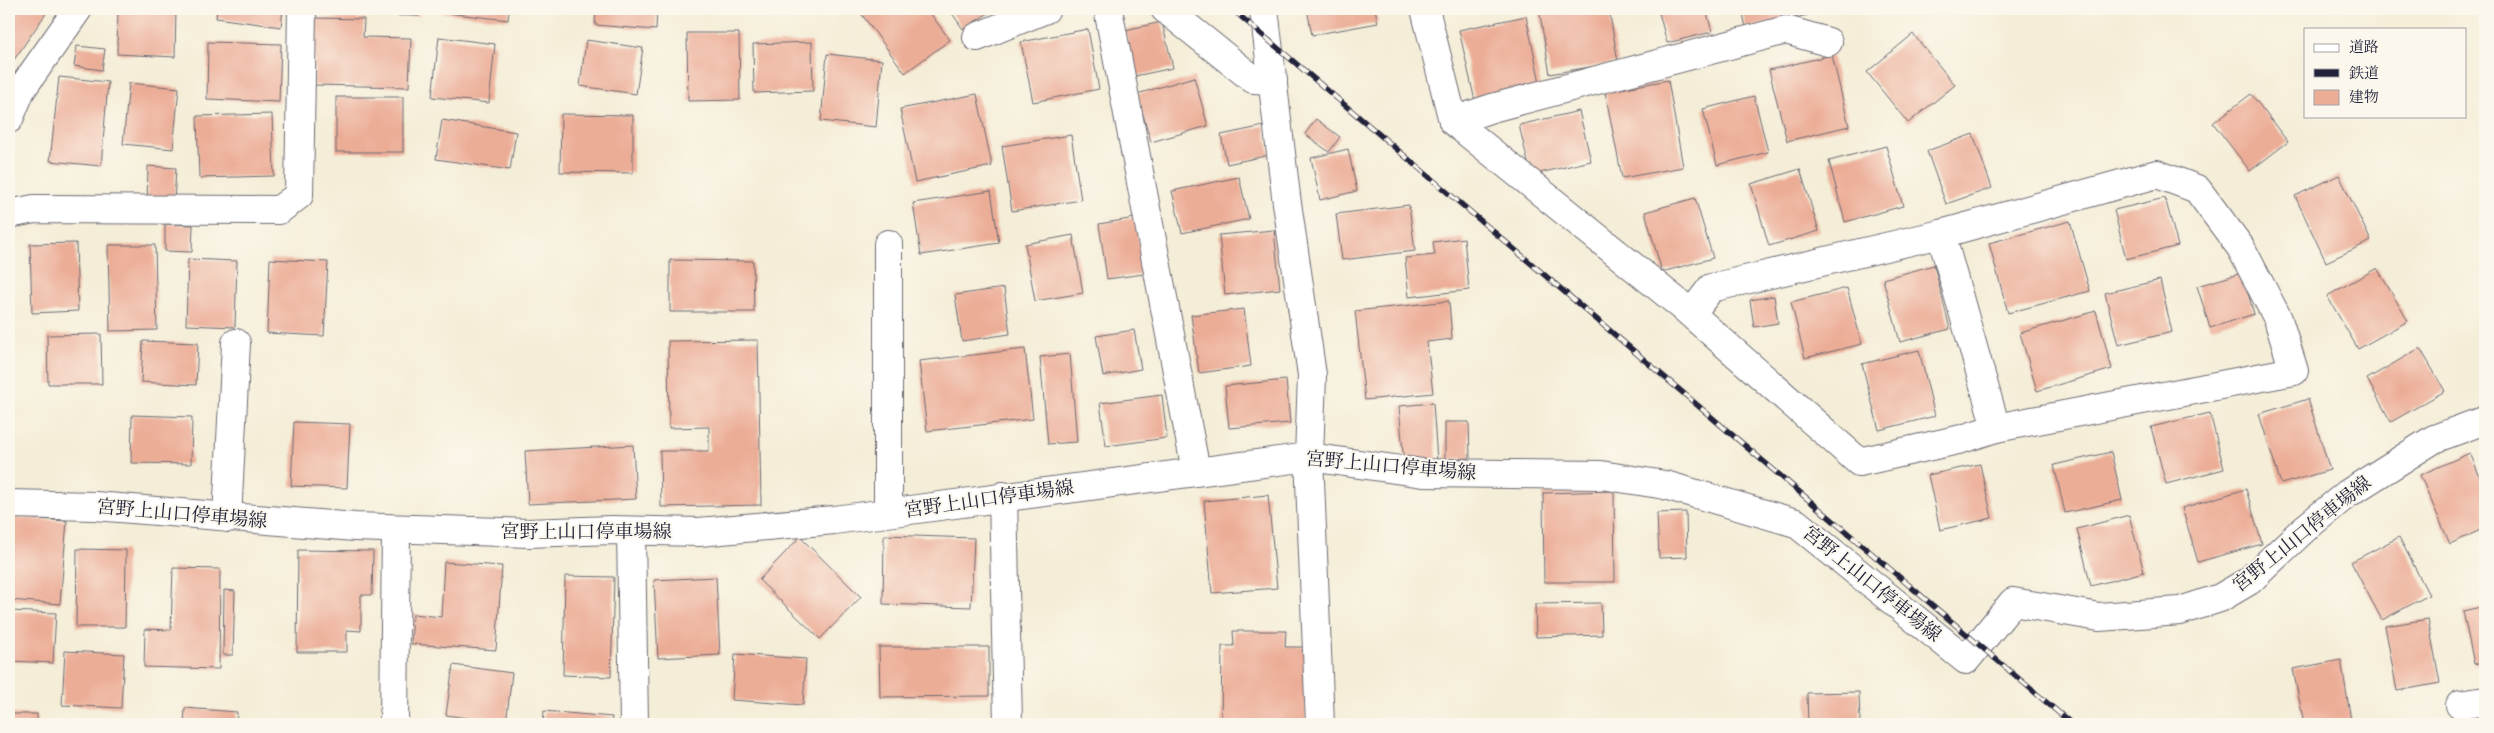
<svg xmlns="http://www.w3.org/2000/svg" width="2494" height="733" font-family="Alegreya,'Noto Serif JP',serif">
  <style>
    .building { fill: #ecad97 }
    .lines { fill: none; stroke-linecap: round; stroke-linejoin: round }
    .minor-casing { stroke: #6c6972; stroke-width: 30 }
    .secondary-casing { stroke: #6c6972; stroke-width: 30 }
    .minor { stroke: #fff; stroke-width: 28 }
    .secondary { stroke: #fff; stroke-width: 28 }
    .rail-casing { stroke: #22223b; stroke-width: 5.5 }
    .rail { stroke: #fbf7ec; stroke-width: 4; stroke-dasharray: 11; stroke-linecap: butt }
    .labels { text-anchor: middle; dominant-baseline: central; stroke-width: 4; stroke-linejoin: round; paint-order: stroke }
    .street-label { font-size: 19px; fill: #22223b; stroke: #fbf7ec }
  </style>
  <rect width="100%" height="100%" fill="#fbf7ec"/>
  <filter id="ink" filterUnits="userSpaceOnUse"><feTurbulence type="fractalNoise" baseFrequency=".02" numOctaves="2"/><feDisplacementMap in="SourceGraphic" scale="10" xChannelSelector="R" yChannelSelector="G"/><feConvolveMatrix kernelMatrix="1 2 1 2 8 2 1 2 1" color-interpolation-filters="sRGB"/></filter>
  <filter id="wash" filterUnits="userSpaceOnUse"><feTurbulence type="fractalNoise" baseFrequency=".0096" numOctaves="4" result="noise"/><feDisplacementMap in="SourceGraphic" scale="20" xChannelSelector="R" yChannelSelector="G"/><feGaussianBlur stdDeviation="1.12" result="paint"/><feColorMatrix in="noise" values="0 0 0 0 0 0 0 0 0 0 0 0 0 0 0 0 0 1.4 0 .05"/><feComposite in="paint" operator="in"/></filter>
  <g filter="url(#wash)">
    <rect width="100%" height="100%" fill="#f4edd7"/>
    <g id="blocks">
      <g class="building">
        <polygon points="9,9 49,9 9,67"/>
        <polygon points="118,9 176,9 175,57 117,54"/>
        <polygon points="217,9 283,9 281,27 216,18"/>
        <polygon points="360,9 419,9 419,16 360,15"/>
        <polygon points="438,9 509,9 508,20 438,12"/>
        <polygon points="596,9 657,9 656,30 595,25"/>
        <polygon points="864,9 927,9 950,40 905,73 860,12"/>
        <polygon points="949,9 995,9 963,29"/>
        <polygon points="1307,9 1375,9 1378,23 1312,35"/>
        <polygon points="1539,9 1609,9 1618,62 1550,74"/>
        <polygon points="1658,9 1706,9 1712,32 1667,43"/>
        <polygon points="1742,9 1807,9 1808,15 1746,28"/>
        <polygon points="1526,16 1541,87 1475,101 1459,30"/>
        <polygon points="315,18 364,19 363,37 411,38 409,87 314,85"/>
        <polygon points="1162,22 1173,68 1135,76 1125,30"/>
        <polygon points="1088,29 1099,89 1033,102 1021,42"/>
        <polygon points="687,33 739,33 740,100 688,101"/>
        <polygon points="1913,34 1955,85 1908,123 1867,72"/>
        <polygon points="439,37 495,44 489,103 432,97"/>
        <polygon points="586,40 643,48 636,94 580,86"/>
        <polygon points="208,42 281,44 279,102 207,99"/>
        <polygon points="812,42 813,91 754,93 753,44"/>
        <polygon points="77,46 105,49 102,70 74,66"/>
        <polygon points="827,54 882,60 876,127 821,121"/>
        <polygon points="1832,55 1849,126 1787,141 1769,70"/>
        <polygon points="59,77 108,82 101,166 50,161"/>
        <polygon points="1194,77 1208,126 1151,142 1137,94"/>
        <polygon points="1668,80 1683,167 1622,178 1605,92"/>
        <polygon points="129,83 179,88 173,149 123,144"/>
        <polygon points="977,94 992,166 915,182 900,109"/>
        <polygon points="2251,94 2288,142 2250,171 2213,123"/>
        <polygon points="1754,96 1768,152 1717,165 1703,109"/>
        <rect x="336" y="97" width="67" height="55"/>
        <polygon points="1579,111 1591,161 1531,175 1519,125"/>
        <polygon points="272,114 274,176 199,178 197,116"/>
        <polygon points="561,114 633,115 633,173 560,172"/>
        <polygon points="1316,119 1340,137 1329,152 1305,134"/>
        <polygon points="442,120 516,132 510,170 436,159"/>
        <polygon points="1264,126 1270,155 1227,164 1221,135"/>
        <polygon points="1973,134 1992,188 1946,204 1927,151"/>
        <polygon points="1071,135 1081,200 1012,211 1002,146"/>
        <polygon points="1886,146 1903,206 1845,222 1829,161"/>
        <polygon points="1348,149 1357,191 1320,200 1311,158"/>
        <polygon points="148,166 176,168 174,204 147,203"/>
        <polygon points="1800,169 1819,231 1769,246 1751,184"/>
        <polygon points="2339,175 2371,241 2326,262 2295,196"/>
        <polygon points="1239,177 1249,219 1182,233 1172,191"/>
        <polygon points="991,191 999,243 921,255 913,203"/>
        <polygon points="1695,198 1713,258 1662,272 1645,212"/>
        <polygon points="2165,198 2178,246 2126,259 2114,210"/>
        <polygon points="1409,205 1415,251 1342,260 1336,214"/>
        <polygon points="1135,218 1144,274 1107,279 1099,224"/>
        <polygon points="2070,221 2090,291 2008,313 1989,243"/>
        <polygon points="165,224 193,225 192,252 165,251"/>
        <polygon points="1274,230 1280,289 1225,295 1219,235"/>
        <polygon points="1073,235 1083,293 1035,301 1025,244"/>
        <polygon points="1464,238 1469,290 1409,297 1405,258 1435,255 1433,242"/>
        <polygon points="76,243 78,311 32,313 30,244"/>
        <polygon points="108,245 155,245 157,330 110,331"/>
        <polygon points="188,259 237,261 235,327 186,325"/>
        <polygon points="270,259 328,262 324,336 267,333"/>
        <polygon points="670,260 753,261 754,312 670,312"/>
        <polygon points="1934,265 1950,329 1900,342 1883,279"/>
        <polygon points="2377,268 2408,321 2358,349 2327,296"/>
        <polygon points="2242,273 2254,314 2210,328 2197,286"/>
        <polygon points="2160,280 2172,332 2118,345 2105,293"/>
        <polygon points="1004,288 1010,334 962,341 955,295"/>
        <polygon points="1847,288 1862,344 1805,358 1791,302"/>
        <polygon points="1774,296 1778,323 1754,327 1750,300"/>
        <polygon points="1449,301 1452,339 1427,342 1433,393 1365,400 1355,311"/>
        <polygon points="1244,309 1251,366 1199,373 1191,315"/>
        <polygon points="2096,311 2112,369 2037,391 2020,333"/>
        <polygon points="1134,330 1141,369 1103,376 1096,336"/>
        <polygon points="101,334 102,384 48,384 47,335"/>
        <polygon points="758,340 761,505 661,507 660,451 709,451 709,427 669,428 668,341"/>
        <polygon points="143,341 198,343 196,385 141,382"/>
        <polygon points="2420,348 2445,391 2391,422 2367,379"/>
        <polygon points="1025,349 1033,419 927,431 919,361"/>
        <polygon points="1919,350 1935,416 1879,430 1862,364"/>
        <polygon points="1070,354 1077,442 1048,444 1040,357"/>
        <polygon points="1286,380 1290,423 1229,428 1225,386"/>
        <polygon points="1162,395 1167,438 1106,446 1100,403"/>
        <polygon points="2308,399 2330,470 2281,484 2259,414"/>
        <polygon points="1433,403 1437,461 1404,464 1399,406"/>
        <polygon points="2210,413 2224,469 2166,484 2151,427"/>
        <polygon points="132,415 192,417 191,464 131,463"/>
        <polygon points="294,422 350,424 347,488 291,486"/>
        <polygon points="1445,422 1469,422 1470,458 1445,459"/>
        <polygon points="633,445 636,499 528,504 525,451"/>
        <polygon points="2111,452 2122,500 2065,513 2054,465"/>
        <polygon points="2470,453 2485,489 2485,528 2450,544 2420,475"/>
        <polygon points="1980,464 1992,518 1940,530 1928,475"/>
        <polygon points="2246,489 2262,544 2198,562 2182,508"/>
        <polygon points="1614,491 1615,582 1544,582 1543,493"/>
        <polygon points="1268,495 1277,588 1212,593 1204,501"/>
        <polygon points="1686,512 1687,557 1659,558 1657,513"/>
        <polygon points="2129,515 2144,572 2091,586 2077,529"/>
        <polygon points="9,517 67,521 60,604 9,600"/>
        <polygon points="884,535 974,538 971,607 883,604"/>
        <polygon points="800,537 861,597 820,639 759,580"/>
        <polygon points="2399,537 2429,595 2382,620 2351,562"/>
        <polygon points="77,549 126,550 125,627 76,627"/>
        <polygon points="298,550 373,551 372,595 361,595 361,631 347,630 347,652 297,652"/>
        <polygon points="444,562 502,566 496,650 411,644 413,614 441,617"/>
        <polygon points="173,568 220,569 219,669 144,667 145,629 171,630"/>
        <polygon points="565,576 614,577 611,677 563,675"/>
        <polygon points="716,577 720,655 658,658 654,580"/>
        <polygon points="224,590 235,591 233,655 223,655"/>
        <polygon points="1601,603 1602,635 1536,637 1535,604"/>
        <polygon points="2485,606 2485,661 2474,664 2463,611"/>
        <polygon points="9,611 56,613 53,663 9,661"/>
        <polygon points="2428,619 2440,683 2397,691 2385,626"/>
        <polygon points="1233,631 1286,631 1285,647 1306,647 1306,724 1221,724 1222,646 1234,646"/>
        <polygon points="879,647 989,647 989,696 880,697"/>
        <polygon points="65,651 124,654 121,708 62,705"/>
        <polygon points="735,654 806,659 803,705 732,700"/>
        <polygon points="2341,660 2351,720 2329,724 2304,724 2293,669"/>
        <polygon points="453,665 512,673 506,724 446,715"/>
        <polygon points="1859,692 1860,724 1808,724 1807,693"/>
        <polygon points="185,708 237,712 236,724 184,724"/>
        <polygon points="544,711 612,717 611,724 543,724"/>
        <rect x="9" y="714" width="28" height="10"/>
      </g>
    </g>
  </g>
  <g filter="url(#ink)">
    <use href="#blocks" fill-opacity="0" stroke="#6c6972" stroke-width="1"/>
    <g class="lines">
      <g class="minor-casing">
        <g id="minor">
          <polyline points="1108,9 1196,471"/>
          <polyline points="1165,9 1253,79 1273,80"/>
          <polyline points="1264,9 1286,196 1312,375 1309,457 1320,724"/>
          <polyline points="1425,9 1453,121 1682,306 1691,314 1859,462 1962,439 1996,428 1941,234 1711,288 1691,314"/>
          <polyline points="977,37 1046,9"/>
          <polyline points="9,119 21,90 78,9"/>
          <polyline points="1453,121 1492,108 1786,30 1828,42"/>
          <polyline points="9,214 34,209 279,210 299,195 302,9"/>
          <polyline points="1941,234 2157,174 2197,189 2241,248 2278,319 2294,371 1996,428"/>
          <polyline points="888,244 888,512"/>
          <polyline points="1003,496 1008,724"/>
          <polyline points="227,518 236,343"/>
          <polyline points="631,531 634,724"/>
          <polyline points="2460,705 2485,701"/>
          <polyline points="394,724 396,529"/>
        </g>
      </g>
      <g class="secondary-casing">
        <polyline id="secondary" points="9,504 95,506 355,527 528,533 612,530 699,532 834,520 1309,457 1423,473 1601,475 1665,485 1796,523 1966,660 2013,602 2099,617 2180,611 2220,598 2249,581 2303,530 2347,494 2434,439 2485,420"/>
      </g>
      <use href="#minor" class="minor"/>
      <use href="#secondary" class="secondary"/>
      <g class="rail-casing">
        <polyline id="rail" points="1232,9 2072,724"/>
      </g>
      <use href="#rail" class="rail"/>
    </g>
  </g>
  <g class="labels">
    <g class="street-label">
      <text transform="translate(1391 466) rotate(5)">宮野上山口停車場線</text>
      <text transform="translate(989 499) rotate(-8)">宮野上山口停車場線</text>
      <text transform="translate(182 514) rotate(5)">宮野上山口停車場線</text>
      <text x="586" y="532">宮野上山口停車場線</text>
      <text transform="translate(2302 534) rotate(-39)">宮野上山口停車場線</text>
      <text transform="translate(1872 584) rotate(39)">宮野上山口停車場線</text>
    </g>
  </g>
  <rect width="2494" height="733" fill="none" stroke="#fbf7ec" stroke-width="30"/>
  <rect x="2304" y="28" width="162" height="90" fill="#fbf7ec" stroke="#a4a2a5"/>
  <rect x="2314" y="44" width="25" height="8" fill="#ffffff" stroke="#a4a2a5"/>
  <text x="2349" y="52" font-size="15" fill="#22223b">道路</text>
  <rect x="2314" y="69" width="25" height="8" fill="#22223b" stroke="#a4a2a5"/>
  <text x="2349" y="78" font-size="15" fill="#22223b">鉄道</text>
  <rect x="2314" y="90" width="25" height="15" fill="#ecad97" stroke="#a4a2a5"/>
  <text x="2349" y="102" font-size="15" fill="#22223b">建物</text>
</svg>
